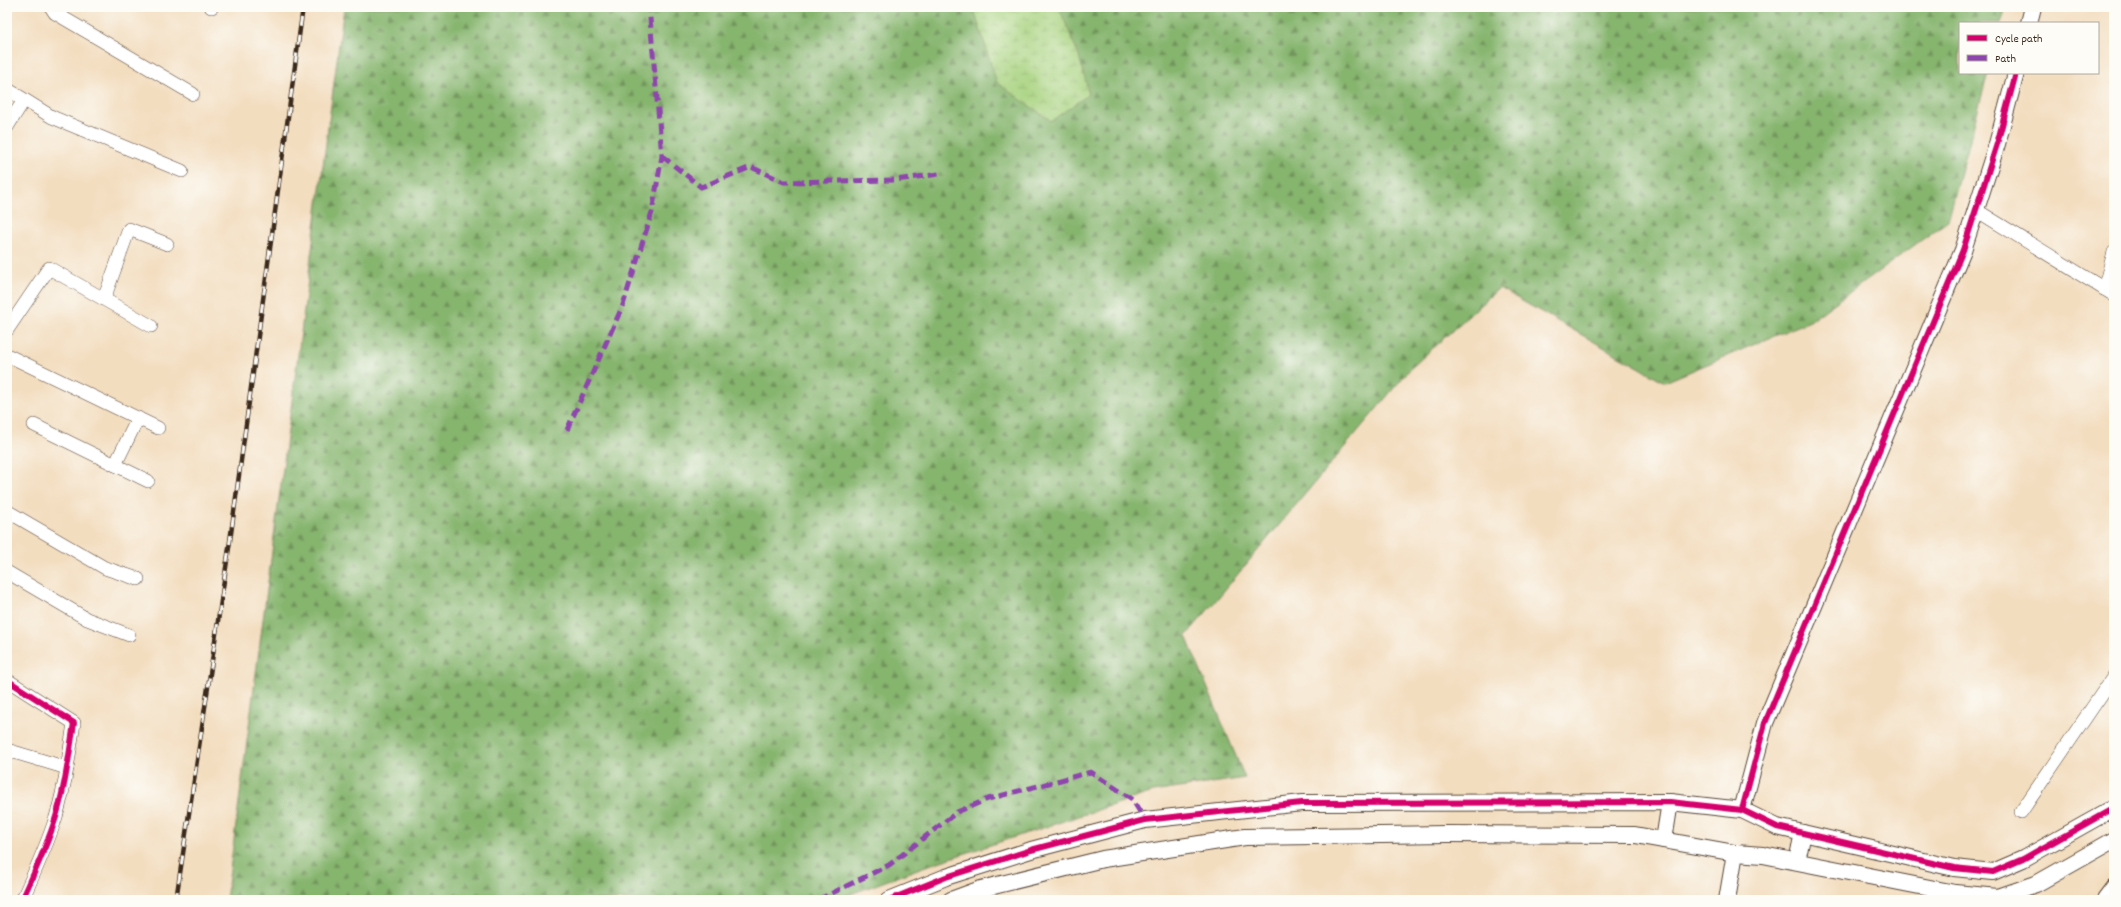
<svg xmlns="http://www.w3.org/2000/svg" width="2121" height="907" font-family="Dekko,sans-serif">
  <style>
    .forest { fill: url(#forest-firs); stroke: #607046 }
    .wetland { fill: url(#wetland-marsh); stroke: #727e4f }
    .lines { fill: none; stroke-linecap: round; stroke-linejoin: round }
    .minor-casing { stroke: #574536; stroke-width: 14 }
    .tertiary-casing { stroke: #574536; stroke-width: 18 }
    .minor { stroke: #fff; stroke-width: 13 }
    .tertiary { stroke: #fff; stroke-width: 16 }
    .rail-casing { stroke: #3b2a1e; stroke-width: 4.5 }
    .rail { stroke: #fdfcf7; stroke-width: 3; stroke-dasharray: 9; stroke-linecap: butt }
    .quiet { stroke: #8e44ad; stroke-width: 5; stroke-dasharray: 10 5; stroke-linecap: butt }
    .cycleway-casing { stroke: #fdfcf7; stroke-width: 8 }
    .cycleway { stroke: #d6006c; stroke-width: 6 }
  </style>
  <defs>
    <pattern id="forest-firs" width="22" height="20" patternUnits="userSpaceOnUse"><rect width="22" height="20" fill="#86b56e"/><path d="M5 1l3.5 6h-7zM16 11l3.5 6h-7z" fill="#6f935a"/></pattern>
    <pattern id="wetland-marsh" width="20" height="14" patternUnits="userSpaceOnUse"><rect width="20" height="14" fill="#a8d380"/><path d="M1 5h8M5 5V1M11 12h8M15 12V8" fill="none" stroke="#92b56e"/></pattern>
  </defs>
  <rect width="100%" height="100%" fill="#fdfcf7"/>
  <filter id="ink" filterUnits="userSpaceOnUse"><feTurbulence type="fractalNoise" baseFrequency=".025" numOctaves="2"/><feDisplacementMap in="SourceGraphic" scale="8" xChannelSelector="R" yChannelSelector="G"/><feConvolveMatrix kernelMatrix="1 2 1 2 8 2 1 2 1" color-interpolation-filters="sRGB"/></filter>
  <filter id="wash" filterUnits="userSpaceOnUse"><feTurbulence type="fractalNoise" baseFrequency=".012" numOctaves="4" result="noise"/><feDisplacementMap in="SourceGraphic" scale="16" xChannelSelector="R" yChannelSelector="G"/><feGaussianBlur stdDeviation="0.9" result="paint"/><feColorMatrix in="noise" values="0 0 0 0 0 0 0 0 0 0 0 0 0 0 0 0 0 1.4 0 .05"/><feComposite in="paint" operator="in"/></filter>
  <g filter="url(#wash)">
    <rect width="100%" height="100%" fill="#f3ddbf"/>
    <polygon class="forest" points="344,7 2006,7 2001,23 1960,23 1960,73 1988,73 1948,221 1810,321 1665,382 1499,288 1410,369 1186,636 1245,778 1153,792 923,867 835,900 226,900"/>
    <polygon class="wetland" points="973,7 1059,7 1079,56 1089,94 1051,121 997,83"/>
  </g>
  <g filter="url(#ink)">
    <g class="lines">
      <g class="minor-casing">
        <g id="minor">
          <polyline points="51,7 55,13 193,94"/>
          <polyline points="211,7 212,7"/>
          <polyline points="7,89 52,117 182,171"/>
          <polyline points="7,127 24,100"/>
          <polyline points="1976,210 2114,295"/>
          <polyline points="2104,289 2114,252"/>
          <polyline points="104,299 129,229 167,244"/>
          <polyline points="7,330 49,268 151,326"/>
          <polyline points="7,355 158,428"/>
          <polyline points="34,425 148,481"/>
          <polyline points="115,465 138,418"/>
          <polyline points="7,511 105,568 138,579"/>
          <polyline points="7,572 87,619 129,635"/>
          <path d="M7,680l67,43c-5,33 -10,72 -21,103 -9,26 -20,50 -31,74"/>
          <polyline points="7,750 67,768"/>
          <polyline points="2021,812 2114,676"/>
        </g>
      </g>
      <g class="tertiary-casing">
        <g id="tertiary">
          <polyline points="2029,23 2033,7"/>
          <polyline points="1742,810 1765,723 1963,250 1997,144 2016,73"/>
          <polyline points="1664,840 1670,802"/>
          <polyline points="1797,861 1803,833"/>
          <polyline points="889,900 946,877 1031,850 1145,820 1302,803 1670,802 1742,810 1777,827 1954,868 1993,872 2023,859 2114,808"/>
          <polyline points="951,900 981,889 1103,859 1245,837 1447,834 1635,835 1735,853 1763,855 1955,893 1998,897 2036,884 2114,840"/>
          <polyline points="1727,900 1735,853"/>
          <polyline points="2105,900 2114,888"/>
        </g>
      </g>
      <use href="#minor" class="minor"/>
      <use href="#tertiary" class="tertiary"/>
      <g class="rail-casing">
        <polyline id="rail" points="176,900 230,541 303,7"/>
      </g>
      <use href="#rail" class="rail"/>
      <g class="quiet">
        <polyline points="662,156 701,187 751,167 784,182 896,180 939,174"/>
        <polyline points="567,430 623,305 652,212 662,156 649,7"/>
        <polyline points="818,900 889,865 957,812 988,799 1091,772 1132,799 1145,820"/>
      </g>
      <g class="cycleway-casing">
        <g id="cycleway">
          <path d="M7,680l67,43c-5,33 -10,72 -21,103 -9,26 -20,50 -31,74"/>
          <polyline points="1742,810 1765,723 1963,250 1997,144 2016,73"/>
          <polyline points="889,900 946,877 1031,850 1145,820 1302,803 1670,802 1742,810 1777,827 1954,868 1993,872 2023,859 2114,808"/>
        </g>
      </g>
      <use href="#cycleway" class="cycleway"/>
    </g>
  </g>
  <rect width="2121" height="907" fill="none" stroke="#fdfcf7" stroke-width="24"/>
  <rect x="1959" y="22" width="140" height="52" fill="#fdfcf7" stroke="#afa8a0"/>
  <rect x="1967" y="35" width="20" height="6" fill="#d6006c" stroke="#afa8a0"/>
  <text x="1995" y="42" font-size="12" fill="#3b2a1e">Cycle path</text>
  <rect x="1967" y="55" width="20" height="6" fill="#8e44ad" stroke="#afa8a0"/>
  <text x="1995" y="62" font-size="12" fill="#3b2a1e">Path</text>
</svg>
